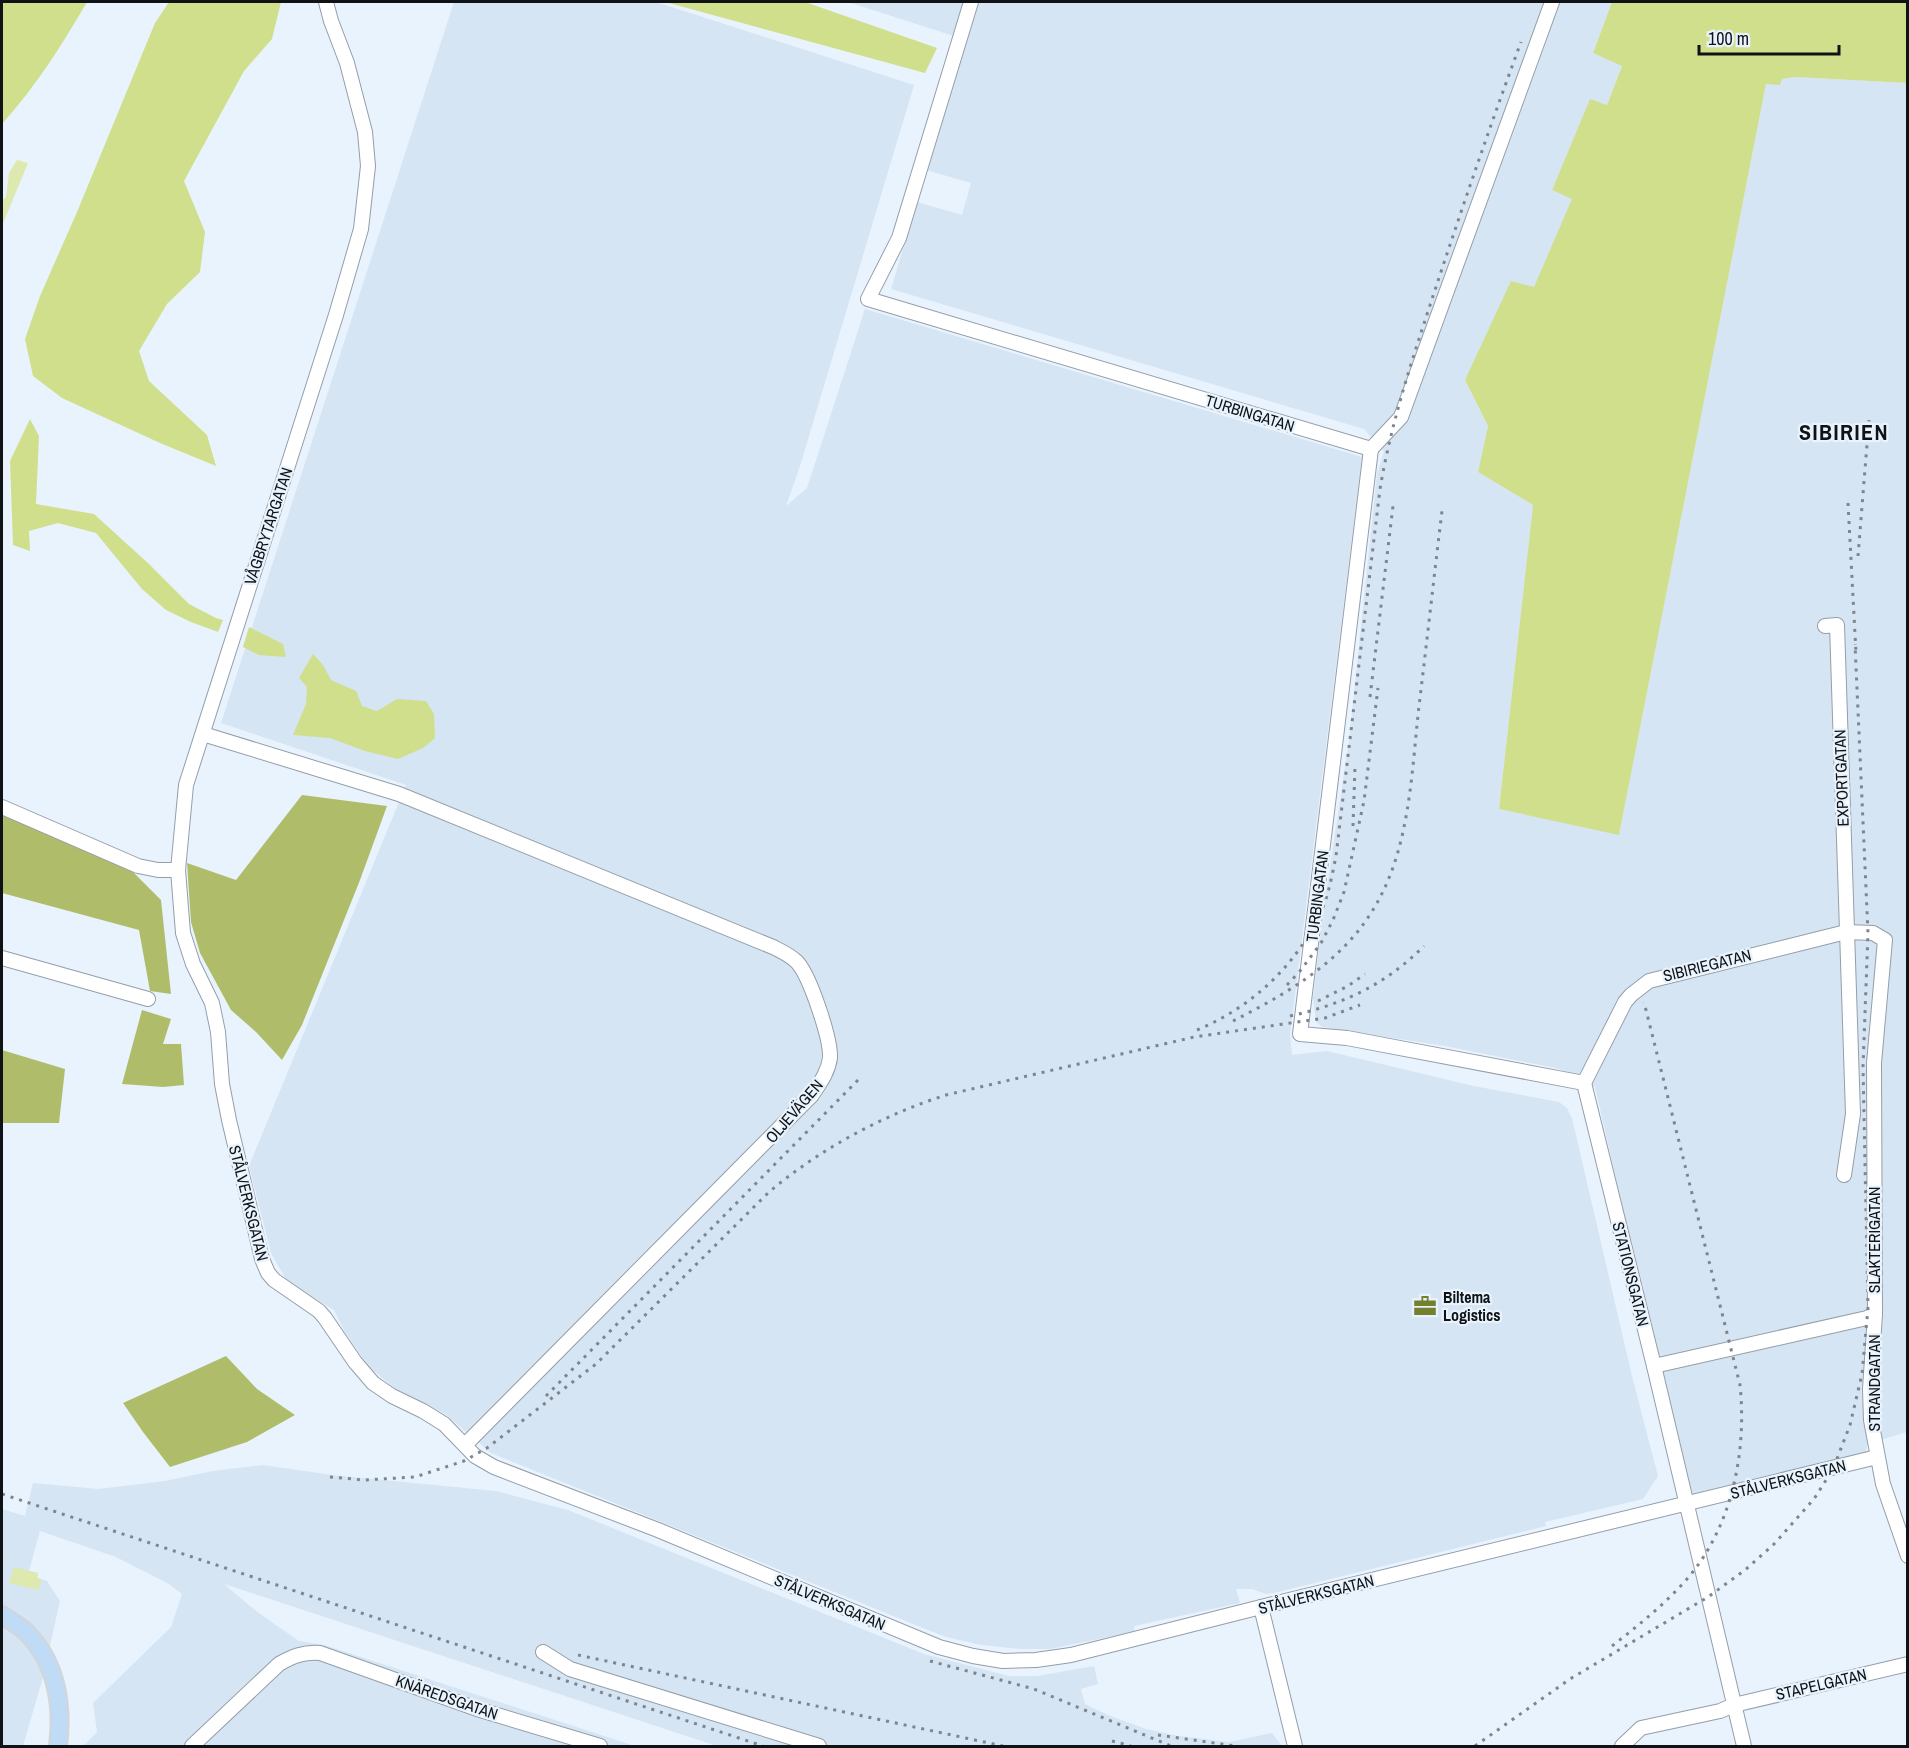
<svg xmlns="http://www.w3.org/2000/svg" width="1909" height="1748" font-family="'Archivo Narrow',sans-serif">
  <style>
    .built { fill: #d5e5f4 }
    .green { fill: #dde9af }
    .forest { fill: #afbd6b }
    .water { fill: #d0df8c }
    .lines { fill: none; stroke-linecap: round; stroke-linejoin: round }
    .minor-casing { stroke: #959ea8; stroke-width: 16 }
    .major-casing { stroke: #d4d5d5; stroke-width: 20 }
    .minor { stroke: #fff; stroke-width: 14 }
    .major { stroke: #c0dbf6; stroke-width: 16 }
    .rail { stroke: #7e858c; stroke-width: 3; stroke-dasharray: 3 6; stroke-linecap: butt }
    .labels { text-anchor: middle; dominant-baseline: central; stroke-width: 4.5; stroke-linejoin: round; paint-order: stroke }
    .street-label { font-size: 16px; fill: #0f1316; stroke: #e9f3fe }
    .poi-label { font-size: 16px; font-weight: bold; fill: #0f1316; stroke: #e9f3fe; text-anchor: start }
    .district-label { font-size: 22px; font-weight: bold; letter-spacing: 1.5px; fill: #0f1316; stroke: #e9f3fe }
  </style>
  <rect width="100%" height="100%" fill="#e9f3fe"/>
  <g class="built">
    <polygon points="454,2 656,2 914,85 800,466 786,506 807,488 865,309 1362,457 1290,1035 1292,1055 1327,1051 1474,1086 1559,1102 1567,1108 1572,1118 1632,1376 1658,1476 1643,1499 1545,1522 1546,1526 1274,1593 1266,1594 1252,1589 1236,1589 1240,1603 1134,1626 1134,1631 1103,1638 1050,1649 1021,1649 981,1645 946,1637 913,1624 491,1453 445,1414 397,1390 369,1367 345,1332 334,1310 287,1281 271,1253 249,1166 406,785 221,723"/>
    <polygon points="848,2 1612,2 1593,53 1622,65 1607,105 1590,100 1552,190 1573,198 1534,288 1465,380 1488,426 1478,472 1533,505 1499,809 1619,834 1766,84 1782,79 1795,77 1907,83 1907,1432 1867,1444 1866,1453 1689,1498 1595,1087 1577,1075 1555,1068 1445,1046 1322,1027 1316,1022 1313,998 1323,914 1349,740 1377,474 1384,452 1364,429 891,289 917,202 962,215 971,183 926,170 966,40"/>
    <polygon points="263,1465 332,1475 496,1491 568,1510 924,1654 1009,1676 1037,1676 1094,1666 1098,1684 1081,1689 1085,1704 1108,1715 1146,1729 1179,1736 1229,1742 1272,1733 1282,1746 717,1746 224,1584 256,1611 299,1641 324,1645 635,1746 83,1746 97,1732 93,1703 171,1627 182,1594 169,1584 116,1557 40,1531 29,1571 38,1573 37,1578 47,1581 60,1601 42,1681 23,1746 2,1746 2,1509 25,1516 33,1483 98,1489 165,1481 213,1471"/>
  </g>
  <g class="green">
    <polygon points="17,160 28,163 2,226 2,201 6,197 9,173"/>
    <polygon points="14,1567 38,1573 37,1578 42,1579 38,1590 9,1583"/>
  </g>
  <g class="forest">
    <polygon points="302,795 387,806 360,880 302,1025 282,1060 256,1032 231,1010 200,953 191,922 187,863 236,880"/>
    <polygon points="2,812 132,871 161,900 171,994 150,991 139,930 2,893"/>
    <polygon points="142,1010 171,1019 163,1044 181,1044 184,1085 163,1087 122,1084"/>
    <polygon points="2,1050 65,1069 59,1123 2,1123"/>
    <polygon points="226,1356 257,1389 295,1415 247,1442 170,1467 143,1432 123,1403"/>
  </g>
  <g class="water">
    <path d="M2,2h85c-25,43 -51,84 -85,122z"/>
    <polygon points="169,2 281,2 272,39 244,71 184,181 205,232 200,272 167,304 139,351 149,381 207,435 216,466 160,443 62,398 33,376 25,339 40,296 77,212 155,23"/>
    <polygon points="665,2 805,2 937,48 925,73"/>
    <polygon points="1612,2 1908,2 1907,83 1795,77 1782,79 1780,85 1766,84 1619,835 1499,809 1533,505 1478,472 1488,426 1465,380 1511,281 1534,287 1572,199 1552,190 1590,99 1607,105 1622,66 1593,53"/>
    <polygon points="30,419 39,436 36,504 94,514 150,565 189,604 216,618 223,620 218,632 191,622 166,610 142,589 96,533 58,523 29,531 30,551 13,545 10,461"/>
    <polygon points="249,627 283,644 286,657 259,655 243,647"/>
    <polygon points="313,654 323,665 331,680 356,691 362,706 377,711 397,699 426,701 434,714 435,738 423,748 398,759 365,751 330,738 293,735 306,704 307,687 299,678"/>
  </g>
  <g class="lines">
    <g class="minor-casing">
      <g id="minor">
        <polyline points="971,2 899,238 868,299 1371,449 1300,1034 1347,1038 1584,1083"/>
        <polyline points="1371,449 1401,417 1552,2"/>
        <polyline points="1825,626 1837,625 1853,1114 1844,1175"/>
        <path d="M203,734l196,60 374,153c8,4 17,8 24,15 13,14 34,77 33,96 -2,15 -11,26 -18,37l-347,350"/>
        <polyline points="2,807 138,866 158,870 178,870 186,785 336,315 361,229 368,166 365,132 347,63 331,21 326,2"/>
        <polyline points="178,870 183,933 193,964 212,1003 218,1032 222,1084 229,1120 262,1259 268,1273 274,1280 319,1311 325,1318 355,1362 373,1383 392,1396 423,1411 444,1424 475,1456 494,1467 658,1530 939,1647 973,1656 1003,1661 1036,1660 1071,1655 1261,1607 1877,1457"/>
        <polyline points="2,958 148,999"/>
        <polyline points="1584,1083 1625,1002 1631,995 1649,981 1846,932 1873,933 1885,940 1874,1063 1875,1314 1870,1389 1871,1420 1883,1484 1908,1556"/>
        <polyline points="1584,1083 1654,1366 1744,1746"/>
        <polyline points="1654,1366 1867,1318 1875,1314"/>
        <polyline points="1261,1607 1295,1746"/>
        <polyline points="543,1652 570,1669 819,1746"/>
        <path d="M192,1746l87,-82c14,-8 24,-12 41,-11l157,56 123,37"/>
        <polyline points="1622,1746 1641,1728 1720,1711 1734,1705 1908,1664"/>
      </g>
    </g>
    <g class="major-casing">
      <path id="major" d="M2,1615c8,6 19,11 26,19 29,30 35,73 30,112"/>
    </g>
    <use href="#minor" class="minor"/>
    <use href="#major" class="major"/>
    <g class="rail">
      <polyline points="1848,503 1856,653"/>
      <polyline points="1858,556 1869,420"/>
      <polyline points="1370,697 1393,506"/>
      <polyline points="1353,826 1355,766"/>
      <polyline points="1287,985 1300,971 1321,943 1333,920 1344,892 1364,801 1378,688"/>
      <polyline points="1318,1001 1348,986 1365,974"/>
      <path d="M1290,1016c54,-12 95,-31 134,-70"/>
      <path d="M1233,1021c51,-26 104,-56 136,-105 41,-61 42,-139 50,-210 8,-65 15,-130 23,-195"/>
      <path d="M1197,1030c58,-24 105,-70 128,-128 5,-15 8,-31 11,-46l44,-367c11,-66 32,-129 53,-193 28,-85 57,-170 88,-254"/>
      <polyline points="546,1396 860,1078"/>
      <path d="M330,1477l34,3 51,-3 49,-16 23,-13 109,-84 173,-172c51,-43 114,-77 177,-97l248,-58 131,-19 35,-13"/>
      <polyline points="2,1494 763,1746"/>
      <path d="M1612,1646c27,-21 53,-42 75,-67 45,-52 60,-127 53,-194l-96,-383"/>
      <polyline points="578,1655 1003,1746"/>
      <polyline points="930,1661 1034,1689 1171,1746"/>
      <polyline points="1158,1735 1235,1746"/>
      <polyline points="1112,1741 1131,1746"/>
      <polyline points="1475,1746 1570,1679 1708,1597 1745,1570 1774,1544 1814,1499 1833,1469 1850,1425 1862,1374 1868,1308 1863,1067 1868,933 1855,644"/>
    </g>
  </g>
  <defs>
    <g id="office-bare" transform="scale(1.8)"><path d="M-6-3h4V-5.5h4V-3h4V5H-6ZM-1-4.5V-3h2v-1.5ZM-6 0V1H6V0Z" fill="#73802d" stroke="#e9f3fe" stroke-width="2.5" paint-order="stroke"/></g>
  </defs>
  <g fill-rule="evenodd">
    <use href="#office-bare" x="1425" y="1306"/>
  </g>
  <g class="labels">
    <g class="street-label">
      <text transform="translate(1250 413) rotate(17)">TURBINGATAN</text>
      <text transform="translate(268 526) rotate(-72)">VÅGBRYTARGATAN</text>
      <text transform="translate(1841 778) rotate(-92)">EXPORTGATAN</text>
      <text transform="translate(1317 896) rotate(-83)">TURBINGATAN</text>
      <text transform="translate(1707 965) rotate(-14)">SIBIRIEGATAN</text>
      <text transform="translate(794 1111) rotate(-49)">OLJEVÄGEN</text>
      <text transform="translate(249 1203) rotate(76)">STÅLVERKSGATAN</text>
      <text transform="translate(1874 1240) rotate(-90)">SLAKTERIGATAN</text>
      <text transform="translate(1631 1274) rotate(76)">STATIONSGATAN</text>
      <text transform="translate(1874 1383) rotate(-90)">STRANDGATAN</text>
      <text transform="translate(1788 1479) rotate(-14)">STÅLVERKSGATAN</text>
      <text transform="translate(1316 1594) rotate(-14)">STÅLVERKSGATAN</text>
      <text transform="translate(830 1602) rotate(23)">STÅLVERKSGATAN</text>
      <text transform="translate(1821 1684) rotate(-13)">STAPELGATAN</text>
      <text transform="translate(447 1697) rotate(19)">KNÄREDSGATAN</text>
    </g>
    <g class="poi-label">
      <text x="1443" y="1297">Biltema<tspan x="1443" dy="18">Logistics</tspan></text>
    </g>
    <g class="district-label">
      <text x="1844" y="432">SIBIRIEN</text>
    </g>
  </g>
  <rect width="1909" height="1748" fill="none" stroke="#0f1316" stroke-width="6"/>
  <path d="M1699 45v9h140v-9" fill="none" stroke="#0f1316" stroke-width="3"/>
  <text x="1708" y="45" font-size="18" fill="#0f1316" stroke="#e9f3fe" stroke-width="4.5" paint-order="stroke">100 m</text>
</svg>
